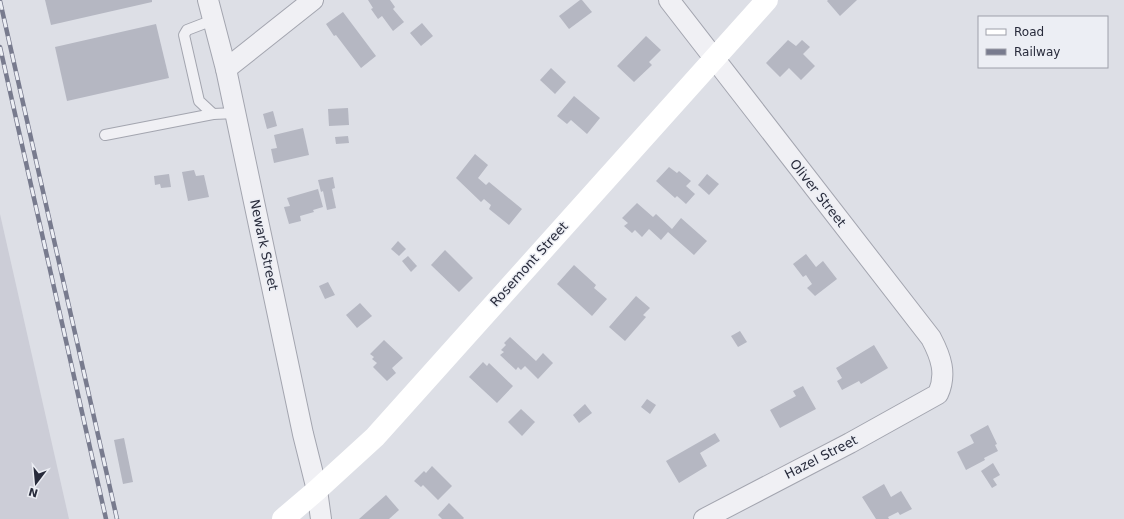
<svg xmlns="http://www.w3.org/2000/svg" width="1124" height="519" font-family="'DejaVu Sans',sans-serif">
  <style>
    .built { fill: #cccdd7 }
    .building { fill: #b5b7c2 }
    .lines { fill: none; stroke-linecap: round; stroke-linejoin: round }
    .lane-casing { stroke: #a3a5af; stroke-width: 12 }
    .street-casing { stroke: #a3a5af; stroke-width: 22 }
    .lane { stroke: #f0f0f4; stroke-width: 10 }
    .street { stroke: #f0f0f4; stroke-width: 20 }
    .secondary { stroke: #fff; stroke-width: 22 }
    .rail-casing { stroke: #787b8e; stroke-width: 4.5 }
    .rail { stroke: #eceef4; stroke-width: 3; stroke-dasharray: 9; stroke-linecap: butt }
    .labels { text-anchor: middle; dominant-baseline: central; stroke-width: 3; stroke-linejoin: round; paint-order: stroke }
    .street-label { font-size: 13px; fill: #282b3b; stroke: #eceef4 }
  </style>
  <rect width="100%" height="100%" fill="#dddfe6"/>
  <polygon class="built" points="0,214 69,519 0,519"/>
  <g class="building">
    <polygon points="45,0 152,0 152,2 51,25"/>
    <polygon points="368,0 390,0 395,7 393,9 404,22 393,31 382,16 378,19 371,9 373,8"/>
    <polygon points="580,0 582,0 592,12 569,29 559,16"/>
    <polygon points="828,0 857,0 840,16 827,1"/>
    <polygon points="343,12 376,56 361,68 336,35 334,36 326,24"/>
    <polygon points="422,23 433,36 421,46 410,33"/>
    <polygon points="156,24 169,78 67,101 55,47"/>
    <polygon points="646,36 661,50 649,62 652,65 634,82 617,66"/>
    <polygon points="788,40 796,46 802,40 810,47 803,54 815,66 801,80 789,68 780,77 766,63"/>
    <polygon points="551,68 566,82 555,94 540,80"/>
    <polygon points="574,96 600,118 587,134 571,120 567,124 557,116"/>
    <polygon points="348,108 349,125 329,126 328,109"/>
    <polygon points="273,111 277,126 267,129 263,114"/>
    <polygon points="303,128 309,155 274,163 271,149 277,148 274,135"/>
    <polygon points="348,136 349,143 336,144 335,137"/>
    <polygon points="475,154 488,165 478,178 486,185 489,182 522,209 509,225 489,209 491,205 484,199 481,202 456,178"/>
    <polygon points="669,167 677,173 679,171 691,181 686,186 695,194 686,204 677,196 675,198 656,181"/>
    <polygon points="194,170 196,176 204,175 209,197 188,201 182,172"/>
    <polygon points="169,174 171,187 161,188 160,184 155,185 154,176"/>
    <polygon points="707,174 719,184 709,195 698,185"/>
    <polygon points="333,177 335,188 332,189 336,208 327,210 323,191 321,192 318,180"/>
    <polygon points="318,189 323,207 313,210 314,212 300,216 301,221 289,224 284,207 290,206 287,198"/>
    <polygon points="637,203 653,217 656,214 672,229 681,218 707,241 694,255 668,232 661,240 649,229 642,237 635,230 632,233 624,226 628,223 622,218"/>
    <polygon points="398,241 406,249 399,256 391,249"/>
    <polygon points="445,250 473,278 459,292 431,265"/>
    <polygon points="806,254 816,267 823,261 837,279 815,296 807,288 812,284 806,275 803,277 793,264"/>
    <polygon points="408,256 417,266 411,272 402,261"/>
    <polygon points="574,265 596,285 594,288 607,299 592,316 557,284"/>
    <polygon points="328,282 335,295 325,299 319,286"/>
    <polygon points="636,296 650,308 643,315 646,317 625,341 609,327"/>
    <polygon points="360,303 372,316 357,328 346,315"/>
    <polygon points="740,331 747,342 738,347 731,336"/>
    <polygon points="510,337 536,361 543,353 553,363 538,379 525,366 521,370 518,367 516,370 500,355 504,352 501,350 506,345 504,343"/>
    <polygon points="384,340 403,358 392,368 396,373 387,381 373,367 377,363 372,359 374,357 370,354"/>
    <polygon points="874,345 888,368 861,384 859,381 842,390 837,381 842,378 836,368"/>
    <polygon points="483,362 487,366 489,363 513,386 497,403 469,377"/>
    <polygon points="803,386 816,409 780,428 770,410 796,396 793,391"/>
    <polygon points="647,399 656,405 650,414 641,407"/>
    <polygon points="585,404 592,413 579,423 573,415"/>
    <polygon points="521,409 535,422 522,436 508,422"/>
    <polygon points="988,425 997,444 995,445 998,451 984,458 985,460 966,470 957,452 974,443 970,435"/>
    <polygon points="715,433 720,441 700,453 707,466 679,483 666,461"/>
    <polygon points="124,438 133,482 123,484 114,440"/>
    <polygon points="993,463 1000,475 993,479 997,485 992,488 981,471"/>
    <polygon points="432,466 452,486 438,500 423,485 421,487 414,481 424,471 426,473"/>
    <polygon points="884,484 891,497 901,491 912,509 900,515 898,512 888,517 889,519 876,519 862,497"/>
    <polygon points="386,495 399,510 389,519 359,519"/>
    <polygon points="449,503 464,518 463,519 442,519 438,515"/>
  </g>
  <g class="lines">
    <g class="lane-casing">
      <g id="lane">
        <polyline points="213,20 187,30 184,35 199,101 213,114 236,113"/>
        <polyline points="105,135 213,114"/>
      </g>
    </g>
    <g class="street-casing">
      <g id="street">
        <polyline points="208,0 226,69 303,434 317,490 321,519"/>
        <path d="M669,0l262,338c10,19 16,36 7,56l-88,49 -146,76"/>
        <polyline points="226,69 313,0"/>
      </g>
    </g>
    <use href="#lane" class="lane"/>
    <use href="#street" class="street"/>
    <polyline class="secondary" points="283,519 317,490 375,437 767,0"/>
    <g class="rail-casing">
      <g id="rail">
        <polyline points="0,1 117,519"/>
        <polyline points="0,47 106,519"/>
      </g>
    </g>
    <use href="#rail" class="rail"/>
  </g>
  <g class="labels">
    <g class="street-label">
      <text transform="translate(818 193) rotate(52)">Oliver Street</text>
      <text transform="translate(264 245) rotate(78)">Newark Street</text>
      <text transform="translate(529 264) rotate(-48)">Rosemont Street</text>
      <text transform="translate(821 457) rotate(-27)">Hazel Street</text>
    </g>
  </g>
  <rect x="978" y="16" width="130" height="52" fill="#eceef4" stroke="#9ea0aa"/>
  <rect x="986" y="29" width="20" height="6" fill="#ffffff" stroke="#9ea0aa"/>
  <text x="1014" y="36" font-size="12" fill="#282b3b">Road</text>
  <rect x="986" y="49" width="20" height="6" fill="#787b8e" stroke="#9ea0aa"/>
  <text x="1014" y="56" font-size="12" fill="#282b3b">Railway</text>
  <g transform="translate(36 483) rotate(196)" stroke="#eceef4" stroke-width="3" paint-order="stroke">
  <path d="M0-3L7 15L0 10L-7 15Z" fill="#282b3b"/>
  <text y="-6" font-size="11" font-weight="bold" text-anchor="middle" fill="#282b3b">N</text>
  </g>
</svg>
